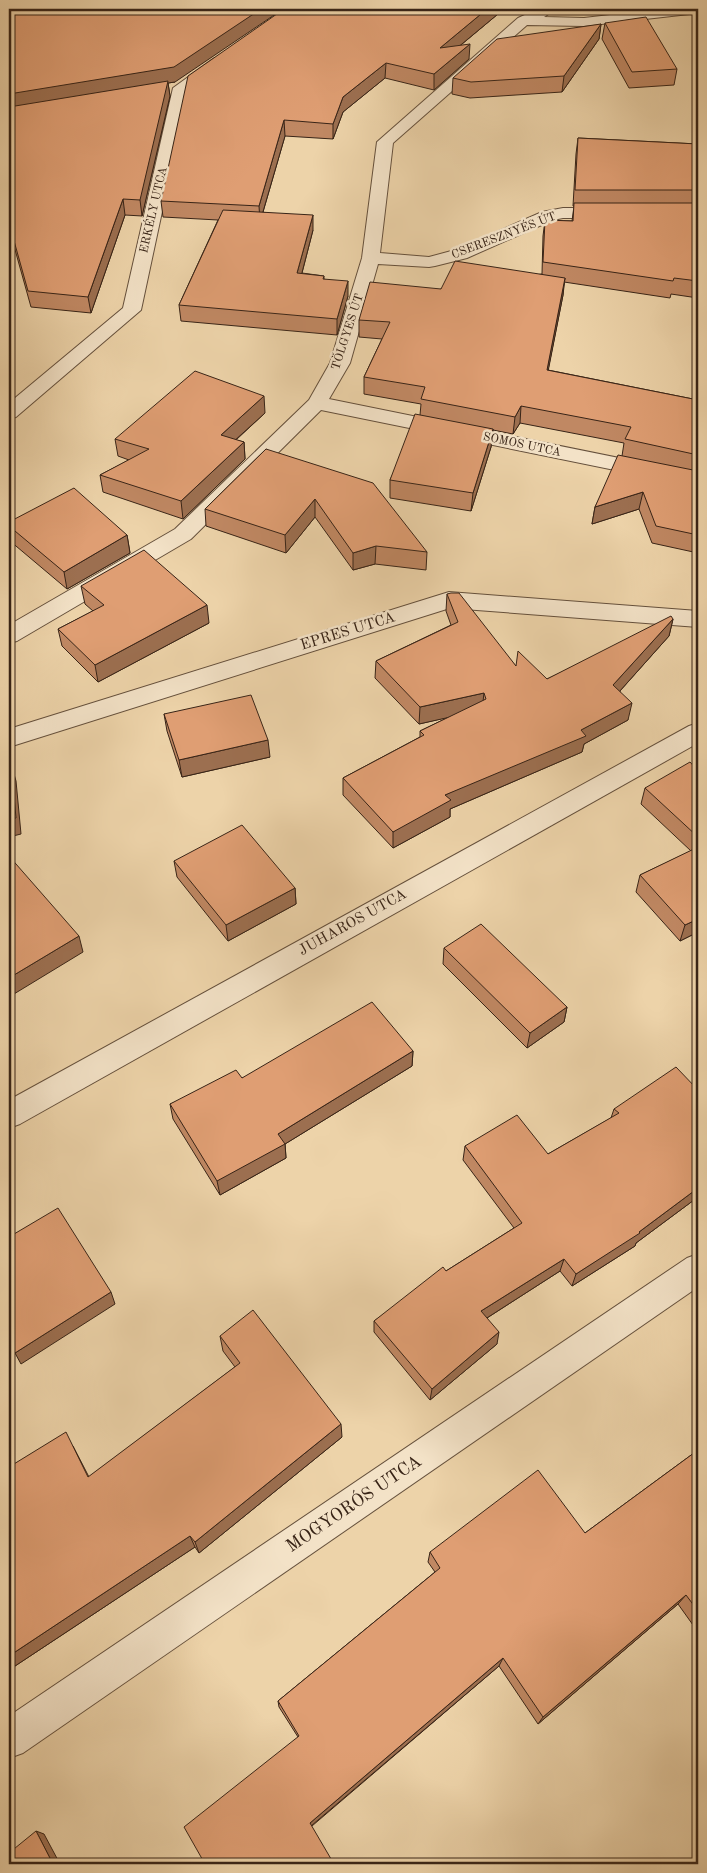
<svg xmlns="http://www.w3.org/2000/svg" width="707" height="1873" font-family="'Old Standard TT',serif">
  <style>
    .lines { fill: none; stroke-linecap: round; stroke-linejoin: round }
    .minor-casing { stroke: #65503c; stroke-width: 2 }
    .minor { fill: #f3e2c7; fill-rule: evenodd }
    .wall { fill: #c08863; stroke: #382417 }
    .shaded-wall { fill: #9c6f50; stroke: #382417 }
    .building { fill: #df9e73; stroke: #382417 }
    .labels { text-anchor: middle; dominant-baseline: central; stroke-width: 5; stroke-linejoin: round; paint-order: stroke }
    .far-street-label { font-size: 12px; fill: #382417; stroke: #f3e2c7 }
    .street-label { font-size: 15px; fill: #382417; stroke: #f3e2c7 }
    .near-street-label { font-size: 18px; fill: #382417; stroke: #f3e2c7 }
  </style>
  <rect width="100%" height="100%" fill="#edd3a9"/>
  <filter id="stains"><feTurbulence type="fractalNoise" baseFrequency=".004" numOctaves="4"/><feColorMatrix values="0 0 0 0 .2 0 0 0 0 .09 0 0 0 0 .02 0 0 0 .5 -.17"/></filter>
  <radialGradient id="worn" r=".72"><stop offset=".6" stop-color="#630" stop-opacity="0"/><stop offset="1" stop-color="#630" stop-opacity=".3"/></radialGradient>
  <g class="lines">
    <g class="minor-casing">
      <g id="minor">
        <polygon points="538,9 556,9 544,17 584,18 662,9 698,9 698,13 584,26 527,25 393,143 380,253 429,257 455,250 542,212 563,208 609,208 615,209 618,213 615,217 609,218 563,218 553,220 467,258 435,266 429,267 378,264 350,363 329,399 698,474 698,487 321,410 191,539 17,641 9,643 9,625 175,529 309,400 330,363 362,258 377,142 518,18"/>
        <polygon points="218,57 223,59 226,62 223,65 188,90 141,310 16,417 9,419 9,403 123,308 173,88 213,59"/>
        <polygon points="449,592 698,611 698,627 450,608 9,747 9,729"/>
        <polygon points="698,723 698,743 20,1124 9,1128 9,1100 689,726"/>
        <polygon points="698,1254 698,1287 23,1753 9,1758 9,1716 687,1258"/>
      </g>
    </g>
    <use href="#minor" class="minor"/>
  </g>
  <g class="wall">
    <polygon points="9,9 175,82 168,83 170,96 142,216 125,215 91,313 31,307 14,246 9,247"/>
    <polygon points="284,9 504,9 461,45 469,59 434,90 385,78 343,112 333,139 285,136 263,212 313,230 302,273 324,276 324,279 348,296 337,335 181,321 179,305 218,220 163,217 161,201"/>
    <polygon points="696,9 698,9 698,17 695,15"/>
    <polygon points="605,23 677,69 674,85 629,88 602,39"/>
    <polygon points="601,24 599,39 562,92 470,98 452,94 453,78"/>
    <polygon points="578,138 698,144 698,298 671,294 670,298 564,282 563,295 548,370 698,400 698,553 652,543 639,509 592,524 595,507 622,456 624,443 520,423 513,434 493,430 491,447 471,511 390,498 390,480 420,415 421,404 364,394 364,377 382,339 359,337 359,320 441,289 542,274 543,236 545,220 572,221 574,206 573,206 576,154"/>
    <polygon points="265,413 236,440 244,442 245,459 183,519 103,492 100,475 129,460 118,456 115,439"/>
    <polygon points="266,449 427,552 426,570 375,564 353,570 315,517 286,553 206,526 205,509"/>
    <polygon points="9,522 127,535 130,553 67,589 10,541 9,535"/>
    <polygon points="81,586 209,623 98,682 62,646 58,629 93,611 85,604"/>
    <polygon points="447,594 516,666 547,679 673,619 669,636 620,691 628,720 584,744 582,752 450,809 450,817 393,848 343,795 343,778 420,737 420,731 449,717 419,724 375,678 376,661 451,625 446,611"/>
    <polygon points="164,714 270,757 182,777 167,731"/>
    <polygon points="698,771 698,932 680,941 636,892 640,875 691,851 641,804 645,788"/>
    <polygon points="174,861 295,888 296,904 228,941 177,877"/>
    <polygon points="444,948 567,1007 564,1022 527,1048 443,964"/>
    <polygon points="413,1051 412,1066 285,1144 286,1158 220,1195 173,1119 170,1104 242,1078"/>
    <polygon points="698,1090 698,1197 636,1243 635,1246 572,1286 560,1271 487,1318 497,1344 430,1400 374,1332 374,1321 446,1271 514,1228 463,1160 465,1146 548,1154 611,1118 614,1109"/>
    <polygon points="220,1336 342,1437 199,1553 195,1547 9,1670 9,1467 73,1446 89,1477 235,1367 223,1351"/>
    <polygon points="698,1450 698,1632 678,1604 538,1724 499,1666 312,1826 205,1864 298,1737 279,1707 278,1701 435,1572 428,1562 430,1552 585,1533"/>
  </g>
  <g class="shaded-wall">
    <polygon points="261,9 283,9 175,82 168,83 170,96 142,216 140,200 9,110 9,94"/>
    <polygon points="487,9 504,9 439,63 440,48"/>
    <polygon points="601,24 599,39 562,92 564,76"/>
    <polygon points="470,44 469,59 434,90 434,74"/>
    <polygon points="386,63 385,78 343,112 333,139 333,124 343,97"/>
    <polygon points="284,120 285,136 260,222 259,206"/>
    <polygon points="123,199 125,215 91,313 88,297"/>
    <polygon points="313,215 313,230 298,288 297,273"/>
    <polygon points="11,230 14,246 9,247 9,231"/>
    <polygon points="565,278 563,295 545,387 547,370"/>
    <polygon points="348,281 348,296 337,335 337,319"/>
    <polygon points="264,396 265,413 222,452 221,435"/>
    <polygon points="521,406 520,423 513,434 515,417"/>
    <polygon points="493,429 491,447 471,511 473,493"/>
    <polygon points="244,442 245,459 183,519 181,501"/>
    <polygon points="643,492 639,509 592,524 595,507"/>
    <polygon points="315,499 315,517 286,553 285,535"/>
    <polygon points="127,535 130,553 67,589 64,572"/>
    <polygon points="376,546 375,564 353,570 353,553"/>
    <polygon points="207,605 209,623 98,682 95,665"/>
    <polygon points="673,619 669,636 610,702 613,685"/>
    <polygon points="484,693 482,710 419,724 420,707"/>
    <polygon points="632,703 628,720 584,744 582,752 450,809 450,817 393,848 393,832 445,795 581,730"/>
    <polygon points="268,740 270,757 182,777 179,760"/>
    <polygon points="11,764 16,781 21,834 9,837"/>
    <polygon points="295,888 296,904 228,941 226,925"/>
    <polygon points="698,919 698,932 680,941 685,925"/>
    <polygon points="79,936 83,952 9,997 9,978"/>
    <polygon points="567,1007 564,1022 527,1048 530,1033"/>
    <polygon points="413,1051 412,1066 285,1144 286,1158 220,1195 217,1181 278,1134"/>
    <polygon points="698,1188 698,1197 636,1243 635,1246 572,1286 576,1274 639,1232"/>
    <polygon points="564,1259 560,1271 479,1323 481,1311"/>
    <polygon points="111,1292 115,1304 21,1364 15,1353"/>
    <polygon points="499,1332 497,1344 430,1400 432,1389"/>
    <polygon points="341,1424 342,1437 199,1553 195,1542"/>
    <polygon points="190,1536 195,1547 9,1670 9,1656"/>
    <polygon points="686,1595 678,1604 538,1724 543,1717"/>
    <polygon points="503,1658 499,1666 311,1826 310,1823"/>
    <polygon points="36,1831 44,1834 60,1864 53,1864"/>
  </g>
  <g class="building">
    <polygon points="9,9 261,9 174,67 9,94"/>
    <polygon points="284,9 487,9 440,48 470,44 434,74 386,63 343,97 333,124 284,120 259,206 161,201 188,76"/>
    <polygon points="646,17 677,69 632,72 605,23"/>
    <polygon points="601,24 564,76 471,82 453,78 497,39"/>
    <polygon points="168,81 140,200 123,199 88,297 28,291 11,230 9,231 9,107"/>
    <polygon points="578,138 698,144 698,190 575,190"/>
    <polygon points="574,203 698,203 698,281 674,278 673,281 543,262 545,220 573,221"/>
    <polygon points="223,210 313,215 297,273 324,276 323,279 348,281 337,319 179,305"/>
    <polygon points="455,261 565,278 547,370 698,400 698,455 625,439 631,427 521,406 515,417 421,399 425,387 364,377 390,322 359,320 370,282 441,289"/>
    <polygon points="195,371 264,396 221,435 244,442 181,501 100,475 149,449 115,439"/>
    <polygon points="415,414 493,429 473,493 390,480"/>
    <polygon points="266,449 373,483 427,552 376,546 353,553 315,499 285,535 205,509"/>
    <polygon points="618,455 698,471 698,535 656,526 643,492 595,507"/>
    <polygon points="74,488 127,535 64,572 9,526 9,522"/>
    <polygon points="144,550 207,605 95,665 58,629 104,605 81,586"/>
    <polygon points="451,593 459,593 516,666 518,651 547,679 671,616 673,619 613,685 632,703 581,730 586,736 445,795 451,800 393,832 343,778 424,735 420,731 486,699 484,693 420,707 376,661 458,622 447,594"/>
    <polygon points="251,695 268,740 179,760 164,714"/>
    <polygon points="690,762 698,771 698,837 645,788"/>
    <polygon points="11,764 16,818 9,819 9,765"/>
    <polygon points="242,825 295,888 226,925 174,861"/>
    <polygon points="698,847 698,919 685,925 640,875"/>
    <polygon points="9,856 79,936 9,978"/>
    <polygon points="481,924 567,1007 530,1033 444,948"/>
    <polygon points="372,1002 413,1051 278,1134 285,1144 217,1181 170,1104 236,1070 242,1078"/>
    <polygon points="676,1067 698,1090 698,1188 639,1232 640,1233 576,1274 564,1259 481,1311 499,1332 432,1389 374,1321 443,1267 446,1271 522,1223 465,1146 517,1115 548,1154 619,1113 614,1109"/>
    <polygon points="58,1208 111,1292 15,1353 9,1343 9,1237"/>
    <polygon points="253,1310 341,1424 195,1542 190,1536 9,1656 9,1467 66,1432 88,1477 240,1363 220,1336"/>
    <polygon points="698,1450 698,1611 686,1595 543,1717 503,1658 310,1823 334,1864 205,1864 184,1827 299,1736 278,1701 440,1568 430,1552 538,1470 585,1533"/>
    <polygon points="36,1831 53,1864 9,1864 9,1853"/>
  </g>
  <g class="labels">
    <g class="far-street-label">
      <text transform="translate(154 210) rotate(-77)">ERKÉLY UTCA</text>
      <text transform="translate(504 236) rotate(-21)">CSERESZNYÉS ÚT</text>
      <text transform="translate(348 332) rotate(-72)">TÖLGYES ÚT</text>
      <text transform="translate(522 445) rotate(12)">SOMOS UTCA</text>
    </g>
    <g class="street-label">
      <text transform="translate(348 632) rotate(-17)">EPRES UTCA</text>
      <text transform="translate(353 923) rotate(-29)">JUHAROS UTCA</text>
    </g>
    <g class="near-street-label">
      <text transform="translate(354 1504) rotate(-34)">MOGYORÓS UTCA</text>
    </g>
  </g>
  <rect width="707" height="1873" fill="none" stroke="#edd3a9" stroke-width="30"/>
  <rect x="10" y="10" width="687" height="1853" fill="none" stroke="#382417" stroke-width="2.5"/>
  <rect x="15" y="15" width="677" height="1843" fill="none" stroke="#382417"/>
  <rect width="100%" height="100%" filter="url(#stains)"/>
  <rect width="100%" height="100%" fill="url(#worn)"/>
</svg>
